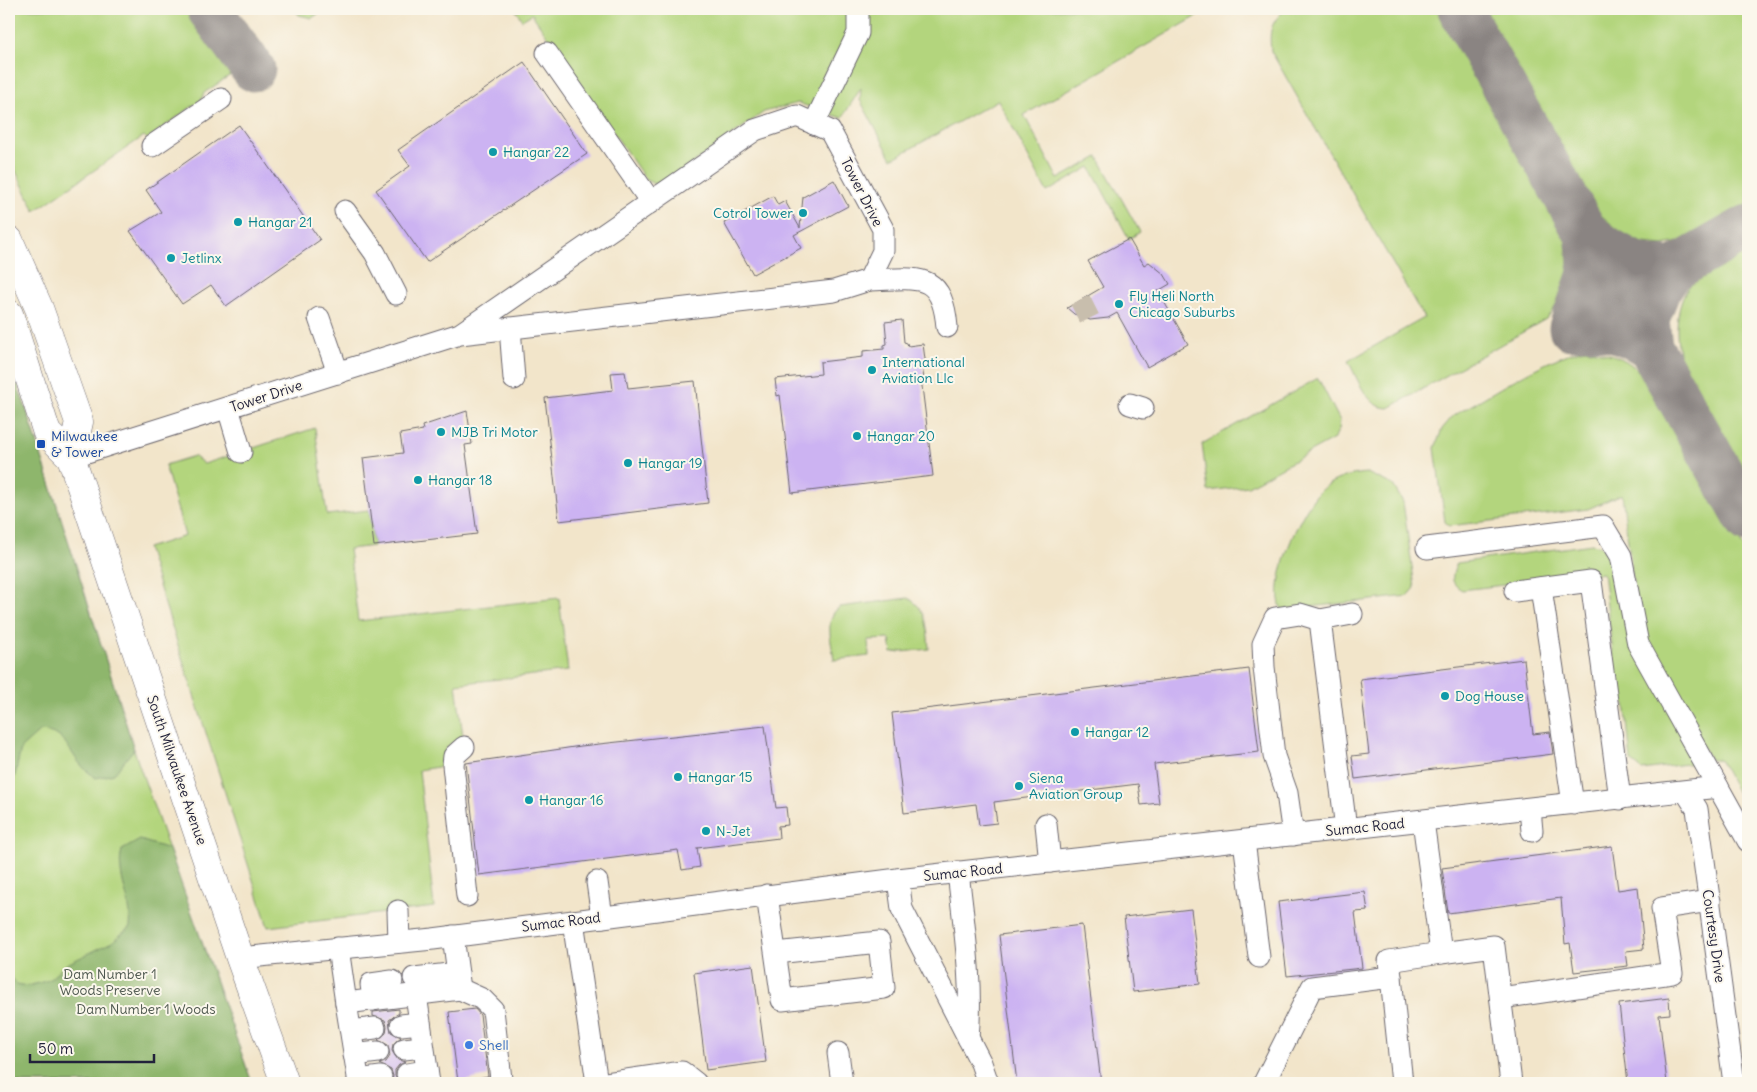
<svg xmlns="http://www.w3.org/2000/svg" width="1757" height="1092" font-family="Delius,sans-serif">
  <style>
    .green { fill: #b3d57d; stroke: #6a7c5c }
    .forest { fill: #8eb66c; stroke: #586c54 }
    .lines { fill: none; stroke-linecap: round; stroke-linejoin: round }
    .taxiway { stroke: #8a8482; stroke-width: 45 }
    .building { fill: #ccb3f2 }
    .minor-tunnel { stroke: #c8bead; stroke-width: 21; stroke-dasharray: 21 11; stroke-linecap: butt }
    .minor-casing { stroke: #6b666d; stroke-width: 23 }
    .major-casing { stroke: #6b666d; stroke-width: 29 }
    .minor { stroke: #fff; stroke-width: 21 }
    .major { stroke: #fff; stroke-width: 28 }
    .culture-dot { fill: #0f9aa8; stroke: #fbf7ec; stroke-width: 2 }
    .transit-dot { fill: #1a4fb4; stroke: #fbf7ec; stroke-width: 2 }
    .shop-dot { fill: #3f7fe0; stroke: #fbf7ec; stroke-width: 2 }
    .labels { text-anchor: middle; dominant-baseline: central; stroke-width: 4; stroke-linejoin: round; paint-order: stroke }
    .culture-label { font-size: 14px; fill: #0d838f; stroke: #fbf7ec; text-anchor: start }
    .street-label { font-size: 14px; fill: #22223b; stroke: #fbf7ec }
    .transit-label { font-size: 14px; fill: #164399; stroke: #fbf7ec; text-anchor: start }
    .park-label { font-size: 14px; fill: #4e584f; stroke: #fbf7ec }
    .shop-label { font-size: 14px; fill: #366cbe; stroke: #fbf7ec; text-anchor: start }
  </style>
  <rect width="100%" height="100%" fill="#fbf7ec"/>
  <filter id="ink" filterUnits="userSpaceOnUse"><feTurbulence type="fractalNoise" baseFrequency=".02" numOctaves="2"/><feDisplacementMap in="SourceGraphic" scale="10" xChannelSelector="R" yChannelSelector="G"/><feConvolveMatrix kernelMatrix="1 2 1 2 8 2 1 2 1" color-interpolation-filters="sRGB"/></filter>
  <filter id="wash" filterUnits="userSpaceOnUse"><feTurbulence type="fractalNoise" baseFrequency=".0096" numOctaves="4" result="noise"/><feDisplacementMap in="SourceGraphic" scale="20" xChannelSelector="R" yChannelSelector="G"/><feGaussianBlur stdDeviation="1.12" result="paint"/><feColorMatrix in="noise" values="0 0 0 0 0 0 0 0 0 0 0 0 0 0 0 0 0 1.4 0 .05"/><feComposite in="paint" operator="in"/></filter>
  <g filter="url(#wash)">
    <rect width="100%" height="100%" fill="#f2e5ca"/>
    <g class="green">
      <polygon points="9,9 191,9 235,72 204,93 201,100 147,139 144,136 35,211 9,157"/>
      <polygon points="294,9 325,9 312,18 299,15"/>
      <polygon points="515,9 1210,9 1024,115 1058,179 1098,157 1140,232 1129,239 1090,167 1047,192 998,100 892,159 860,100 861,88 842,118 798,103 764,112 665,183 654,184 646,180 532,14 522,20"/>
      <path d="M1286,9h153l121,213c17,40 14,63 -14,97l-157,89c-23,0 -31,-30 -41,-47l76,-43 -153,-267c-2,-20 -1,-28 15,-42z"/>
      <polygon points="1481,9 1743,9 1748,19 1748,205 1680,242 1663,245 1644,243 1626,237 1594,209"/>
      <path d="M1748,247v236l-67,-120c-7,-31 -7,-68 20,-89 14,-11 32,-19 47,-27z"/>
      <path d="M1585,349c35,6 46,10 68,39l95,168v255l-29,-52 -9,1 -67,-128 -9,-43 -12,-95 -34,15 -139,17 -4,-4 -10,-74 7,-19 11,-13c37,-21 92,-58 132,-67z"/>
      <polygon points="9,361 30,420 138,762 252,1083 9,1083"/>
      <polygon points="1318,378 1340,421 1339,429 1334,439 1248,486 1208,491 1202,444"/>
      <path d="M315,428l12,87 42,-5 5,36 -25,3 9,72 201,-23 9,73 -112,13 7,52c-14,8 -22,13 -19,30l-25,4 15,137 -166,20 -121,-379 38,-12 -20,-71 29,-9 10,8z"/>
      <path d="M1367,473l26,12 10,17 12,86 -7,8 -126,14c-14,-27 18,-100 39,-120 12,-11 30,-16 46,-17z"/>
      <path d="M1592,544l9,2 8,9 85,208 -52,7 -11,-9 -6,-59h-6l-16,-129 -141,17c-13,-7 -10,-15 -5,-27z"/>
      <path d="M908,598c20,11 19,30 21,51l-37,4 -2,-14 -22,1 1,16 -35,4c-2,-17 -11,-42 6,-53z"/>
    </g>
    <g class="forest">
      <path d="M9,361l21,59 104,329 -20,25 -18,4c-5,-4 -11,-8 -15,-13 -15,-18 -15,-32 -41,-34l-19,17 -6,28 -6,14z"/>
      <path d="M140,840l29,9 83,234h-243v-109l8,10 11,2 21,-6 16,-15 47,-23 18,-15c3,-26 -15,-52 -8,-77z"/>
    </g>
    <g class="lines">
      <g class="taxiway">
        <polyline points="209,9 253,69"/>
        <polyline points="1460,9 1748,521"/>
        <path d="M1587,234l22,16 27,15 36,5 -14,21 -11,28 3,28c-29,-19 -46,-22 -79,-19l20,-57z"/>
        <polyline points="1646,285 1748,227"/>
      </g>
    </g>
    <g id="blocks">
      <g class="building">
        <polygon points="524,62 587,154 427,262 376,190 410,166 398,150"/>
        <polygon points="239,125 320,240 226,306 211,285 182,304 130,231 161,212 146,190"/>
        <polygon points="834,180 848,206 794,235 801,248 753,274 724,223 773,196 778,205 785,201 800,228 803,197"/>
        <polygon points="1129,239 1144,265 1149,262 1164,274 1170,284 1158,291 1188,344 1147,367 1117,313 1108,318 1090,320 1074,314 1067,308 1103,287 1088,261"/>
        <polygon points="902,320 904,342 907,343 908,346 923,344 926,367 922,367 924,378 921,378 933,476 792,493 780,395 777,396 775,379 821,374 820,362 863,357 863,351 884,349 884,345 887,344 885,322"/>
        <polygon points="625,372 628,388 695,381 708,503 559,521 545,398 613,390 611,373"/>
        <polygon points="467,411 472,444 465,445 477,534 374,546 363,458 403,453 400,434 423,430 422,426"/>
        <polygon points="1524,659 1533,734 1550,732 1553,754 1355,779 1352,756 1369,754 1360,679"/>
        <polygon points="1249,669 1259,752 1154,764 1159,803 1141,805 1138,784 994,802 997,823 979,825 976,804 904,813 892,713"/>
        <polygon points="765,726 776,808 786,807 788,825 778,826 779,838 697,848 700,867 682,870 678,850 479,875 466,763 581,746"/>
        <polygon points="1612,846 1618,890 1638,887 1644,949 1626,951 1628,966 1574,972 1570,943 1565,944 1561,898 1448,913 1442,868"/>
        <polygon points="1365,892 1368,911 1355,912 1362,968 1287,976 1278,902"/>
        <polygon points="1191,909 1200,984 1133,992 1124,917"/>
        <polygon points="1082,925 1101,1083 1017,1083 999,935"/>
        <polygon points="753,965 766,1062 706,1070 694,973"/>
        <polygon points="1669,998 1670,1014 1659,1015 1667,1083 1628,1083 1619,1004"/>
        <polygon points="399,1009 399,1013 389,1020 391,1032 401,1037 393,1044 392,1051 398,1060 405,1062 399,1065 395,1070 395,1076 399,1083 392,1083 393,1076 391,1070 379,1064 386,1062 390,1056 388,1045 378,1040 386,1033 387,1026 385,1020 373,1016 373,1012"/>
        <polygon points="475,1009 480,1015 488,1076 458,1082 449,1012"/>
      </g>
    </g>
  </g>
  <g filter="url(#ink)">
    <use href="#blocks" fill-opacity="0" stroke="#6b666d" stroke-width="1"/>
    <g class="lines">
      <polyline class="minor-tunnel" points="1080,300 1090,320"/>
      <g class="minor-casing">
        <g id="minor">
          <polyline points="547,53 651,202"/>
          <polyline points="814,124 858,33 858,9"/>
          <polyline points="152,146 221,99"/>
          <polyline points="345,211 375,253 396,294"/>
          <path d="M869,280c47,-1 73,-11 78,47"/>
          <polyline points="319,318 338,373"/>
          <polyline points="510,328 514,379"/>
          <polyline points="1130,404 1143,408"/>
          <polyline points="228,408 241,452"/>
          <polyline points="71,457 460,334 834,291 869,280 883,251 883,229 830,131 797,116 755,130 460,334"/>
          <polyline points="1427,548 1603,526 1621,556 1638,644 1718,787"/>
          <polyline points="1541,588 1573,804"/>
          <polyline points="1515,591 1591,581 1620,799"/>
          <polyline points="1320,620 1346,829"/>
          <polyline points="464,747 454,756 453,765 467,896"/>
          <polyline points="1686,792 1697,809 1734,1083"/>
          <polyline points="1530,809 1532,831"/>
          <polyline points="1423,821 1441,953 1494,946 1511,1083"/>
          <polyline points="1046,824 1050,862"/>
          <polyline points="1293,835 1287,793 1274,756 1264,667 1263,644 1275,618 1300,614 1320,620 1352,614"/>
          <polyline points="1244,841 1259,957"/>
          <path d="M958,872c6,55 15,111 10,166"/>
          <polyline points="898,879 902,909 981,1063 988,1083"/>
          <polyline points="597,882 602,917"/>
          <polyline points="767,895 782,1000 884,988 879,942 776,953"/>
          <polyline points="398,911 399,942"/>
          <polyline points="573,921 597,1083"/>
          <polyline points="338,948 346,1003"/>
          <polyline points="240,958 433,939 898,879 1718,787 1748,841"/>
          <polyline points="1391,977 1389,961 1441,953"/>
          <polyline points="414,978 458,973"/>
          <polyline points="460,989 482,999 493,1010 501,1079 498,1083"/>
          <polyline points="416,995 429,1083"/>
          <polyline points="1501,998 1672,973 1662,908 1710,901"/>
          <polyline points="373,1000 371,984 392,981"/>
          <polyline points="401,1025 420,1023"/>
          <polyline points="351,1031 375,1028"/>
          <polyline points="404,1049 423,1047"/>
          <polyline points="838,1053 842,1083"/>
          <polyline points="354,1055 378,1052"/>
          <polyline points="407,1074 427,1071"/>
          <polyline points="358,1080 381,1077"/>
          <polyline points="359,1083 346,1003 460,989 453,936"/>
          <polyline points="606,1083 682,1072 696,1083"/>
          <polyline points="1264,1083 1312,987 1391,977 1402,1083"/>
        </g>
      </g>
      <g class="major-casing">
        <g id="major">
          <polyline points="9,240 39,308 79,422 71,457"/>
          <polyline points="9,314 47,433 71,457 240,958 285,1083"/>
        </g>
      </g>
      <use href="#minor" class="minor"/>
      <use href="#major" class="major"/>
    </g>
  </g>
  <g class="culture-dot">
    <circle cx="493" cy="152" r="5"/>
    <circle cx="803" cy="213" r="5"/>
    <circle cx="238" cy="222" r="5"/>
    <circle cx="171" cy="258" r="5"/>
    <circle cx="1119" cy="304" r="5"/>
    <circle cx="872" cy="370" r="5"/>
    <circle cx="441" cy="432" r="5"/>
    <circle cx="857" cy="436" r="5"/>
    <circle cx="628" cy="463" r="5"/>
    <circle cx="418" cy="480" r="5"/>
    <circle cx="1445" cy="696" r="5"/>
    <circle cx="1075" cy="732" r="5"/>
    <circle cx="678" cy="777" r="5"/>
    <circle cx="1019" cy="786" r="5"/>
    <circle cx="529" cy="800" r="5"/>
    <circle cx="706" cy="831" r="5"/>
  </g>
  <rect class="transit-dot" x="36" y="439" width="10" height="10" rx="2.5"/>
  <circle class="shop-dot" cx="469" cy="1045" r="5"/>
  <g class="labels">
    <g class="culture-label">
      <text x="503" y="152">Hangar 22</text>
      <text x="793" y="213" text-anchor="end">Cotrol Tower</text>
      <text x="248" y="222">Hangar 21</text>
      <text x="181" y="258">Jetlinx</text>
      <text x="1129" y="296">Fly Heli North<tspan x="1129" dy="16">Chicago Suburbs</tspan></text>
      <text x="882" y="362">International<tspan x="882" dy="16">Aviation Llc</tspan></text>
      <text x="451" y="432">MJB Tri Motor</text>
      <text x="867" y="436">Hangar 20</text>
      <text x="638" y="463">Hangar 19</text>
      <text x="428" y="480">Hangar 18</text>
      <text x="1455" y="696">Dog House</text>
      <text x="1085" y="732">Hangar 12</text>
      <text x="688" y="777">Hangar 15</text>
      <text x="1029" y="778">Siena<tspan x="1029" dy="16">Aviation Group</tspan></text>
      <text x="539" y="800">Hangar 16</text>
      <text x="716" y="831">N-Jet</text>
    </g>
    <g class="street-label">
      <text transform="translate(862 192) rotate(63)">Tower Drive</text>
      <text transform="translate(266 396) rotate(-18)">Tower Drive</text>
      <text transform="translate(177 770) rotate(71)">South Milwaukee Avenue</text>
      <text transform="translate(1365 827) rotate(-6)">Sumac Road</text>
      <text transform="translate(963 872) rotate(-6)">Sumac Road</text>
      <text transform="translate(561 922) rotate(-7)">Sumac Road</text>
      <text transform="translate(1714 936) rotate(82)">Courtesy Drive</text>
    </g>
    <g class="transit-label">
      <text x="51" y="436">Milwaukee<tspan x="51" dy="16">&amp; Tower</tspan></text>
    </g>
    <g class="park-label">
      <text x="110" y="974">Dam Number 1<tspan x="110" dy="16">Woods Preserve</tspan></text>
      <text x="146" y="1009">Dam Number 1 Woods</text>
    </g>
    <g class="shop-label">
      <text x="479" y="1045">Shell</text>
    </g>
  </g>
  <rect width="1757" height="1092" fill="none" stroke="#fbf7ec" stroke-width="30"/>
  <path d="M30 1054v8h124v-8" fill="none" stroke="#22223b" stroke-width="2.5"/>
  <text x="38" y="1054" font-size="15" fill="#22223b" stroke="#fbf7ec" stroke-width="4" paint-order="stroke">50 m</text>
</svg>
